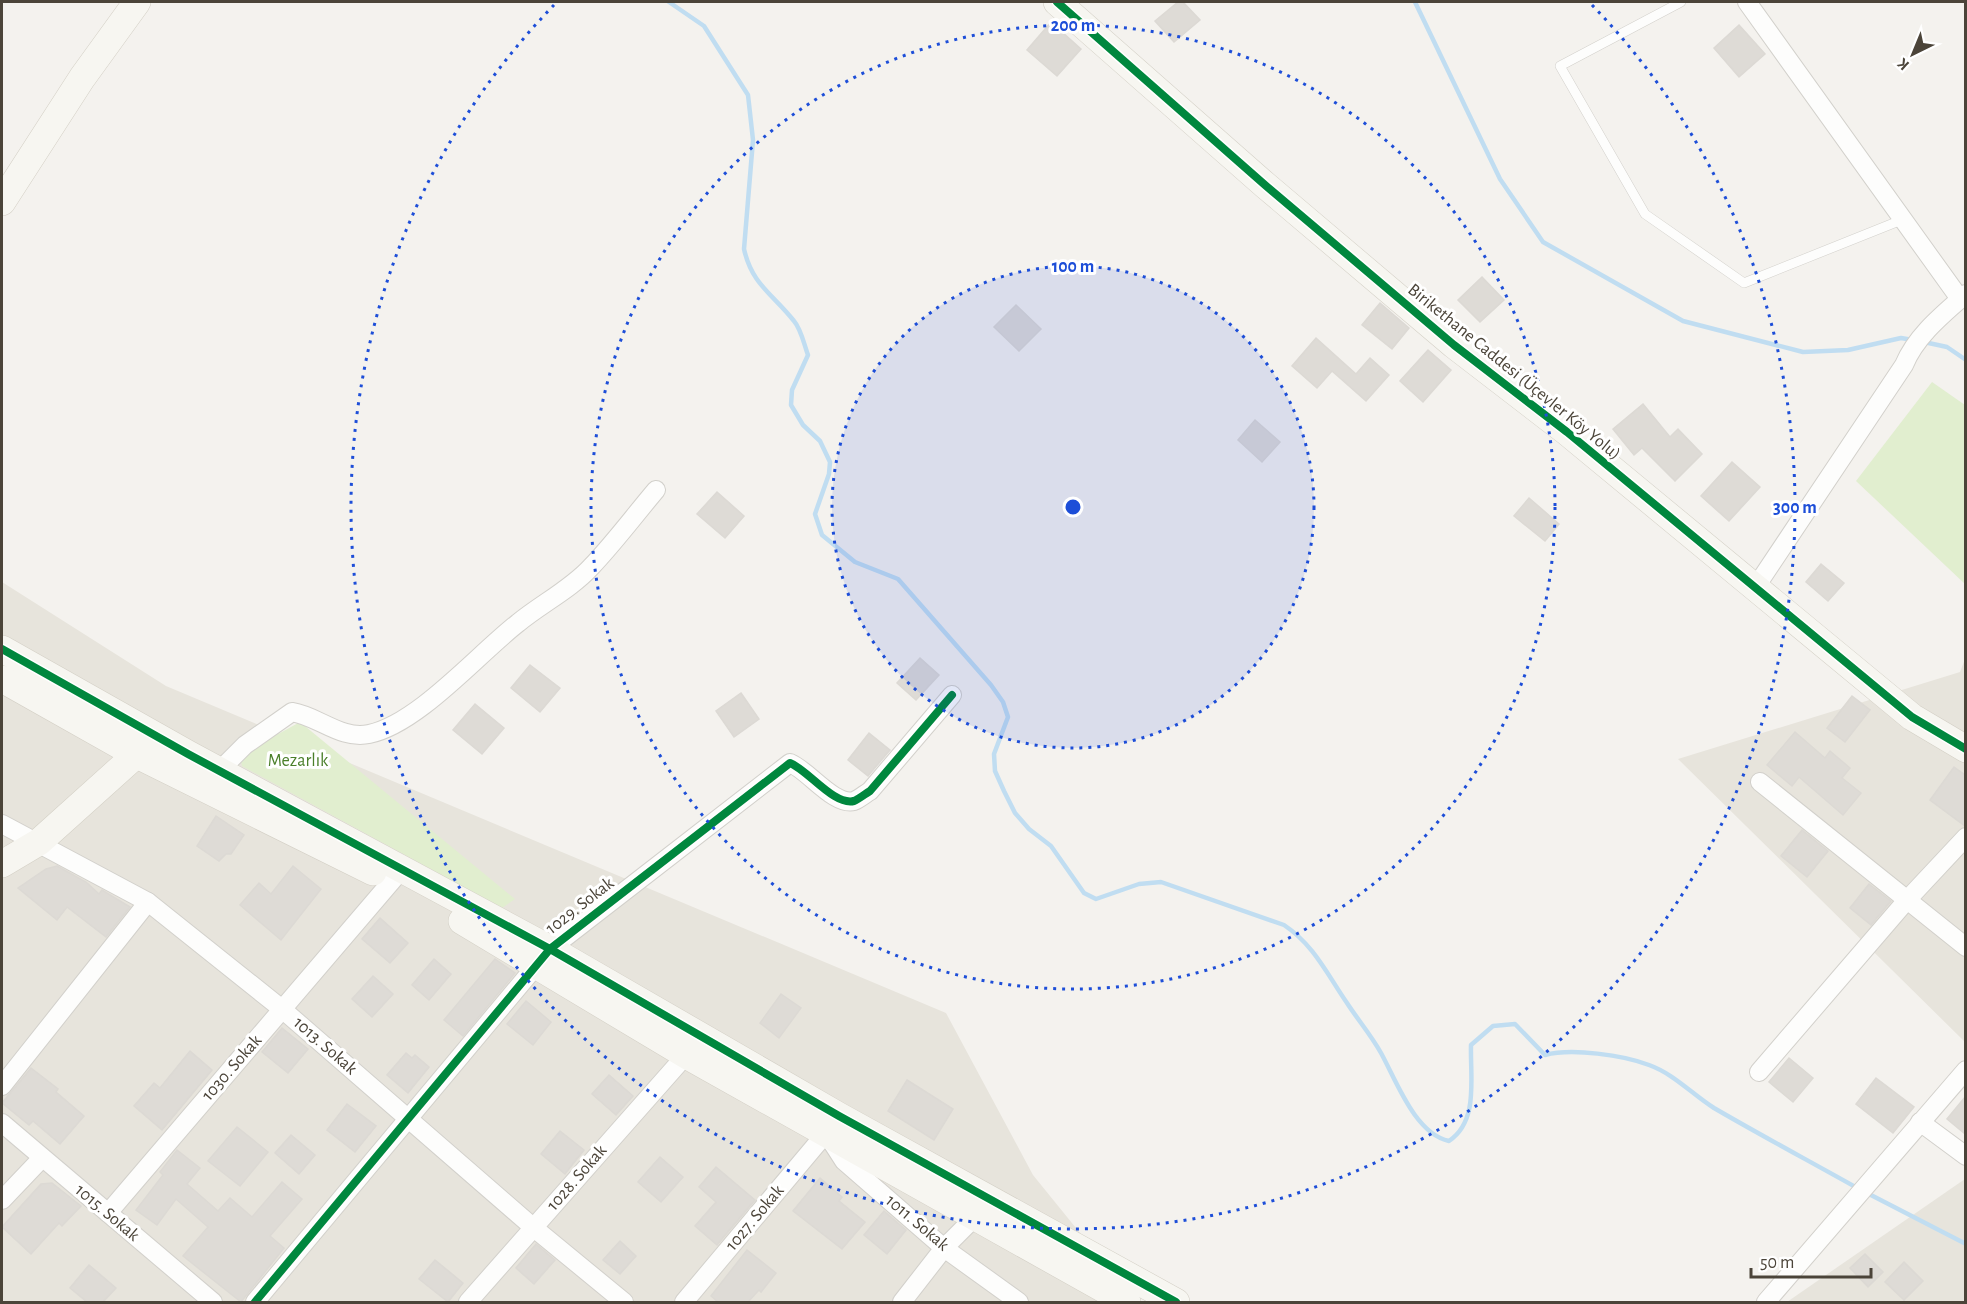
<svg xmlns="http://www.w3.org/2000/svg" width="1967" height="1304" font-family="'Alegreya Sans',sans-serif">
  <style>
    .residential { fill: #e7e4dc }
    .green { fill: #e1eecf }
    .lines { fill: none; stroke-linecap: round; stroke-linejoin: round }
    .stream { stroke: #c0ddf1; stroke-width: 4.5 }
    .building { fill: #dedbd6; stroke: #dcd9d4; stroke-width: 1.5 }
    .lane-casing { stroke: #d2d0cb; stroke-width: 10 }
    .street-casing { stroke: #d2d0cb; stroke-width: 20 }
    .secondary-casing { stroke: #d3cfc5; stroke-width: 28 }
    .lane { stroke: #fdfdfc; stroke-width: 9 }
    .street { stroke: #fdfdfc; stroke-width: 18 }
    .secondary { stroke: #f7f6f1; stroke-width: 27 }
    .cycleway-casing { stroke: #fff; stroke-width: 11 }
    .cycleway { stroke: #00873e; stroke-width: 8 }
    .ring { fill: none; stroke: #1d4ed8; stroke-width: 3; stroke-dasharray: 3 6 }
    .labels { text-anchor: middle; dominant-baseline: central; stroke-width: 6; stroke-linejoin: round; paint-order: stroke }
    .street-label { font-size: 18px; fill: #4b4439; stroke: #fff }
    .park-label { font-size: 18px; fill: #4a7f2a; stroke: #fff }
    .centre { fill: #1d4ed8; stroke: #fff; stroke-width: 3 }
    .ring-label { font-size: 18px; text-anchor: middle; font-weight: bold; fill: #1d4ed8; stroke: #fff; stroke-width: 6; stroke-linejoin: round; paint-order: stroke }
  </style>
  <rect width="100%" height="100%" fill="#f4f2ee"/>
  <g class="residential">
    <polygon points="2,582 166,686 946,1013 1033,1175 1136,1302 2,1302"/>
    <polygon points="1965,659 1965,1042 1678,759 1960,672"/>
    <polygon points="1965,1179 1965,1302 1787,1302"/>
  </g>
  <g class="green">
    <polygon points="1932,382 1965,405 1965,584 1856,481"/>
    <polygon points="300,722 515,899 502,908 242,766 240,755"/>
  </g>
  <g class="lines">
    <g class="stream">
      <path d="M669,2l35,24 44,69 5,45 -9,109c8,36 29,45 50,72 7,8 10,23 14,34l-16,35 -1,15 12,20 17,16 10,21 -1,12 -14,40 7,21 33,27 43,17 93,106 12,17 5,15 -14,37 1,17 9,20 11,22 14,16 22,17 33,47 12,6 43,-15 22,-2 123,43c30,20 43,49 63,78 11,17 24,32 34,50 15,27 34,81 68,88 30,-20 21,-63 22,-96l22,-19 22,-2 30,31c27,-7 78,0 104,10 25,9 43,29 65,43 48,28 97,54 145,81"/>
      <polyline points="1415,2 1500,179 1543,242 1683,321 1803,352 1848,350 1901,338 1913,340"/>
      <polyline points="1924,342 1947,347 1966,360"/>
      <polyline points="1867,1193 1966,1244"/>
    </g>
  </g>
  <g class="building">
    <polygon points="1178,2 1183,2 1200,20 1174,42 1155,21"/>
    <polygon points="1051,22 1081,49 1057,76 1027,50"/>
    <polygon points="1739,25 1765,54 1739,77 1714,48"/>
    <polygon points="1482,277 1504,300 1480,322 1458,300"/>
    <polygon points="1380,303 1409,328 1392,349 1362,325"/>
    <polygon points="1016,305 1041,329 1019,351 994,327"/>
    <polygon points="1316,338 1356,374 1370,358 1389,375 1366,401 1332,371 1317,388 1292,366"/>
    <polygon points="1428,350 1451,370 1423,402 1400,381"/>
    <polygon points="1643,404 1670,437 1678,429 1702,454 1675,481 1642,448 1634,455 1613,429"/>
    <polygon points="1255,420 1280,442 1262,462 1238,440"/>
    <polygon points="1732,462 1760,487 1729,521 1701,496"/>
    <polygon points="717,492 744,516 725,538 697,514"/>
    <polygon points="1529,498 1559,524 1545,541 1514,516"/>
    <polygon points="1821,564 1844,583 1828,601 1806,582"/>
    <polygon points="920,658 939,675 916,700 897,683"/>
    <polygon points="530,665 560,688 540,712 511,688"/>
    <polygon points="741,693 759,719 734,737 716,711"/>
    <polygon points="1852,696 1870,710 1845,742 1827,728"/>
    <polygon points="475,704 504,728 482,754 453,730"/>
    <polygon points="1795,732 1825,758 1830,751 1850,768 1842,778 1861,793 1843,815 1799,777 1792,786 1767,765"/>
    <polygon points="869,733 890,750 868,776 848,760"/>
    <polygon points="1954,767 1965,775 1965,826 1930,800"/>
    <polygon points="216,816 244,835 231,854 226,854 219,861 197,846"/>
    <polygon points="1802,830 1828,851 1807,877 1781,856"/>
    <polygon points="57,866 86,882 99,894 102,890 130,907 106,937 67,907 57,920 18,888 46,869"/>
    <polygon points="293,866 321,889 281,940 240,905 259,883 271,894"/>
    <polygon points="1869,884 1891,901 1871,925 1850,908"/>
    <polygon points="380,918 408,943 390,963 362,939"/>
    <polygon points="434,959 451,974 429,1000 412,985"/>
    <polygon points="495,959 515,973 463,1036 444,1020"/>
    <polygon points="373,976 393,994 372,1017 352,999"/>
    <polygon points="781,994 801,1008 779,1038 760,1023"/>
    <polygon points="526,1001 551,1022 533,1045 507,1024"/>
    <polygon points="282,1028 308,1049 288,1073 262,1052"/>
    <polygon points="190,1051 212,1070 162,1130 134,1106 154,1083 160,1088"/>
    <polygon points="406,1053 412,1058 415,1055 429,1067 408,1093 387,1075"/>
    <polygon points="1789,1058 1813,1078 1793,1102 1769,1082"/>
    <polygon points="31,1068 58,1089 56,1092 84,1116 60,1144 33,1121 29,1125 2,1103"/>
    <polygon points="609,1075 633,1096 616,1115 592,1094"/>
    <polygon points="1876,1078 1914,1107 1893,1133 1856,1104"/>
    <polygon points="907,1080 953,1109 934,1140 888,1111"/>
    <polygon points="1965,1097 1965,1134 1947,1119"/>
    <polygon points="347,1104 376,1126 355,1152 327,1130"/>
    <polygon points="237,1127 268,1152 240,1186 208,1161"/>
    <polygon points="560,1131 584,1150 565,1174 541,1154"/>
    <polygon points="291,1135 315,1155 299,1174 275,1153"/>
    <polygon points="177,1150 200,1168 187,1184 218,1211 230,1198 252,1217 282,1182 302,1199 270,1236 284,1248 241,1302 183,1256 208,1227 176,1199 157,1225 136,1210 163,1175 160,1172"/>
    <polygon points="660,1157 683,1177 661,1202 638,1182"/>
    <polygon points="716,1167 755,1200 717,1245 695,1226 716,1202 699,1187"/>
    <polygon points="820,1178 842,1197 839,1201 865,1222 842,1249 793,1211"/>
    <polygon points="52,1183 81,1206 62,1226 59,1223 31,1254 2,1227 41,1184"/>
    <polygon points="884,1211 906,1230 887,1254 864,1235"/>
    <polygon points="620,1241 636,1256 620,1274 603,1260"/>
    <polygon points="536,1244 555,1260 534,1284 516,1268"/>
    <polygon points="747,1250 776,1273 761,1292 759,1290 748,1302 718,1302 711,1296"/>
    <polygon points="1865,1254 1883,1272 1868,1287 1850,1268"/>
    <polygon points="435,1260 463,1283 448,1302 419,1279"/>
    <polygon points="1904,1262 1923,1281 1904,1300 1885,1282"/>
    <polygon points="89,1265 116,1288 103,1302 87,1302 70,1288"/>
  </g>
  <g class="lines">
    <g class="lane-casing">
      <polyline id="lane" points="1681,2 1560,66 1645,214 1744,283 1904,219"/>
    </g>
    <g class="street-casing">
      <g id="street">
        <polyline points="1747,2 1960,299"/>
        <path d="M1755,588l149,-223c12,-29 38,-50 62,-71"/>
        <path d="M220,770l25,-25 47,-33c26,4 49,28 77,22 49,-10 109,-80 149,-111 23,-19 53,-34 73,-56 23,-24 43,-51 65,-77"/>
        <polyline points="1760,782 1966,947"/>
        <polyline points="2,824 148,902 282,1009 534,1228 624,1302"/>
        <polyline points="1759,1072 1907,900 1966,837"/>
        <polyline points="2,1086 148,902"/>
        <polyline points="1920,1122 1966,1156"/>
        <polyline points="2,1123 213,1302"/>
        <polyline points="2,1200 42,1158"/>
        <polyline points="108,1213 403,868"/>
        <path d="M255,1302l295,-353 240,-186c18,7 44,43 64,38 5,-2 11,-7 16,-10l82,-96"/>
        <polyline points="468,1302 686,1055"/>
        <polyline points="684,1302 826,1133 844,1161 944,1248 1019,1302"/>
        <polyline points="902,1302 944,1248 975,1217"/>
        <polyline points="1766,1302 1966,1070"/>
      </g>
    </g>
    <g class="secondary-casing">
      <g id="secondary">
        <polyline points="1057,2 1265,185 1454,345 1567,432 1912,717 1966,749"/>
        <polyline points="2,202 82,78 137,2"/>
        <polyline points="2,649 188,754 550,949 839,1116 1176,1302"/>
        <polyline points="2,679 137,755 373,872"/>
        <polyline points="2,864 39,842 148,744"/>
        <polyline points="462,921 686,1055 1127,1302"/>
      </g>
    </g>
    <use href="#lane" class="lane"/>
    <use href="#street" class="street"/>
    <use href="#secondary" class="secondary"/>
    <g class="cycleway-casing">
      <g id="cycleway">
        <polyline points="1057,2 1265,185 1454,345 1567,432 1912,717 1966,749"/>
        <polyline points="2,649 188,754 550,949 839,1116 1176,1302"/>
        <path d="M255,1302l295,-353 240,-186c18,7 44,43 64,38 5,-2 11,-7 16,-10l82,-96"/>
      </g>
    </g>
    <use href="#cycleway" class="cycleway"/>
  </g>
  <circle cx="1073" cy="507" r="241" fill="#1d4ed8" fill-opacity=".12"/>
  <g class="ring">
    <circle cx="1073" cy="507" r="241"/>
    <circle cx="1073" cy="507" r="482"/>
    <path d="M1592 5A722 722 0 1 1 554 5"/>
  </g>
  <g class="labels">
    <g class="street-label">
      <text transform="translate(1514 372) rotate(39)">Birikethane Caddesi (Üçevler Köy Yolu)</text>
      <text transform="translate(580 906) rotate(-38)">1029. Sokak</text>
      <text transform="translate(325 1046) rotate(41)">1013. Sokak</text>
      <text transform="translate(232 1068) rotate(-49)">1030. Sokak</text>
      <text transform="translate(577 1178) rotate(-49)">1028. Sokak</text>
      <text transform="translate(107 1213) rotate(40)">1015. Sokak</text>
      <text transform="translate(755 1218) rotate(-50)">1027. Sokak</text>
      <text transform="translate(917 1223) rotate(40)">1011. Sokak</text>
    </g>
    <g class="park-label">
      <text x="298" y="761">Mezarlık</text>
    </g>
  </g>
  <circle cx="1073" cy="507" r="9" class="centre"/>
  <g class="ring-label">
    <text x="1073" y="31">200 m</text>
    <text x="1073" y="272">100 m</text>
    <text x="1795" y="513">300 m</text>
  </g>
  <rect width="1967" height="1304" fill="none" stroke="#4b4439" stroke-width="6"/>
  <g transform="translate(1913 54) rotate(223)" stroke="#ffffff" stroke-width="4.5" paint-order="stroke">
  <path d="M0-4.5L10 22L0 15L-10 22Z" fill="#4b4439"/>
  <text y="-9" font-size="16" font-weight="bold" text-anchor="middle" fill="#4b4439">K</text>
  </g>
  <path d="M1751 1268v9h120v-9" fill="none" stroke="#4b4439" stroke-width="3"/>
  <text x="1760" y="1268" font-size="18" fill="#4b4439" stroke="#ffffff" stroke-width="4.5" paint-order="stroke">50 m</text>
</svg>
